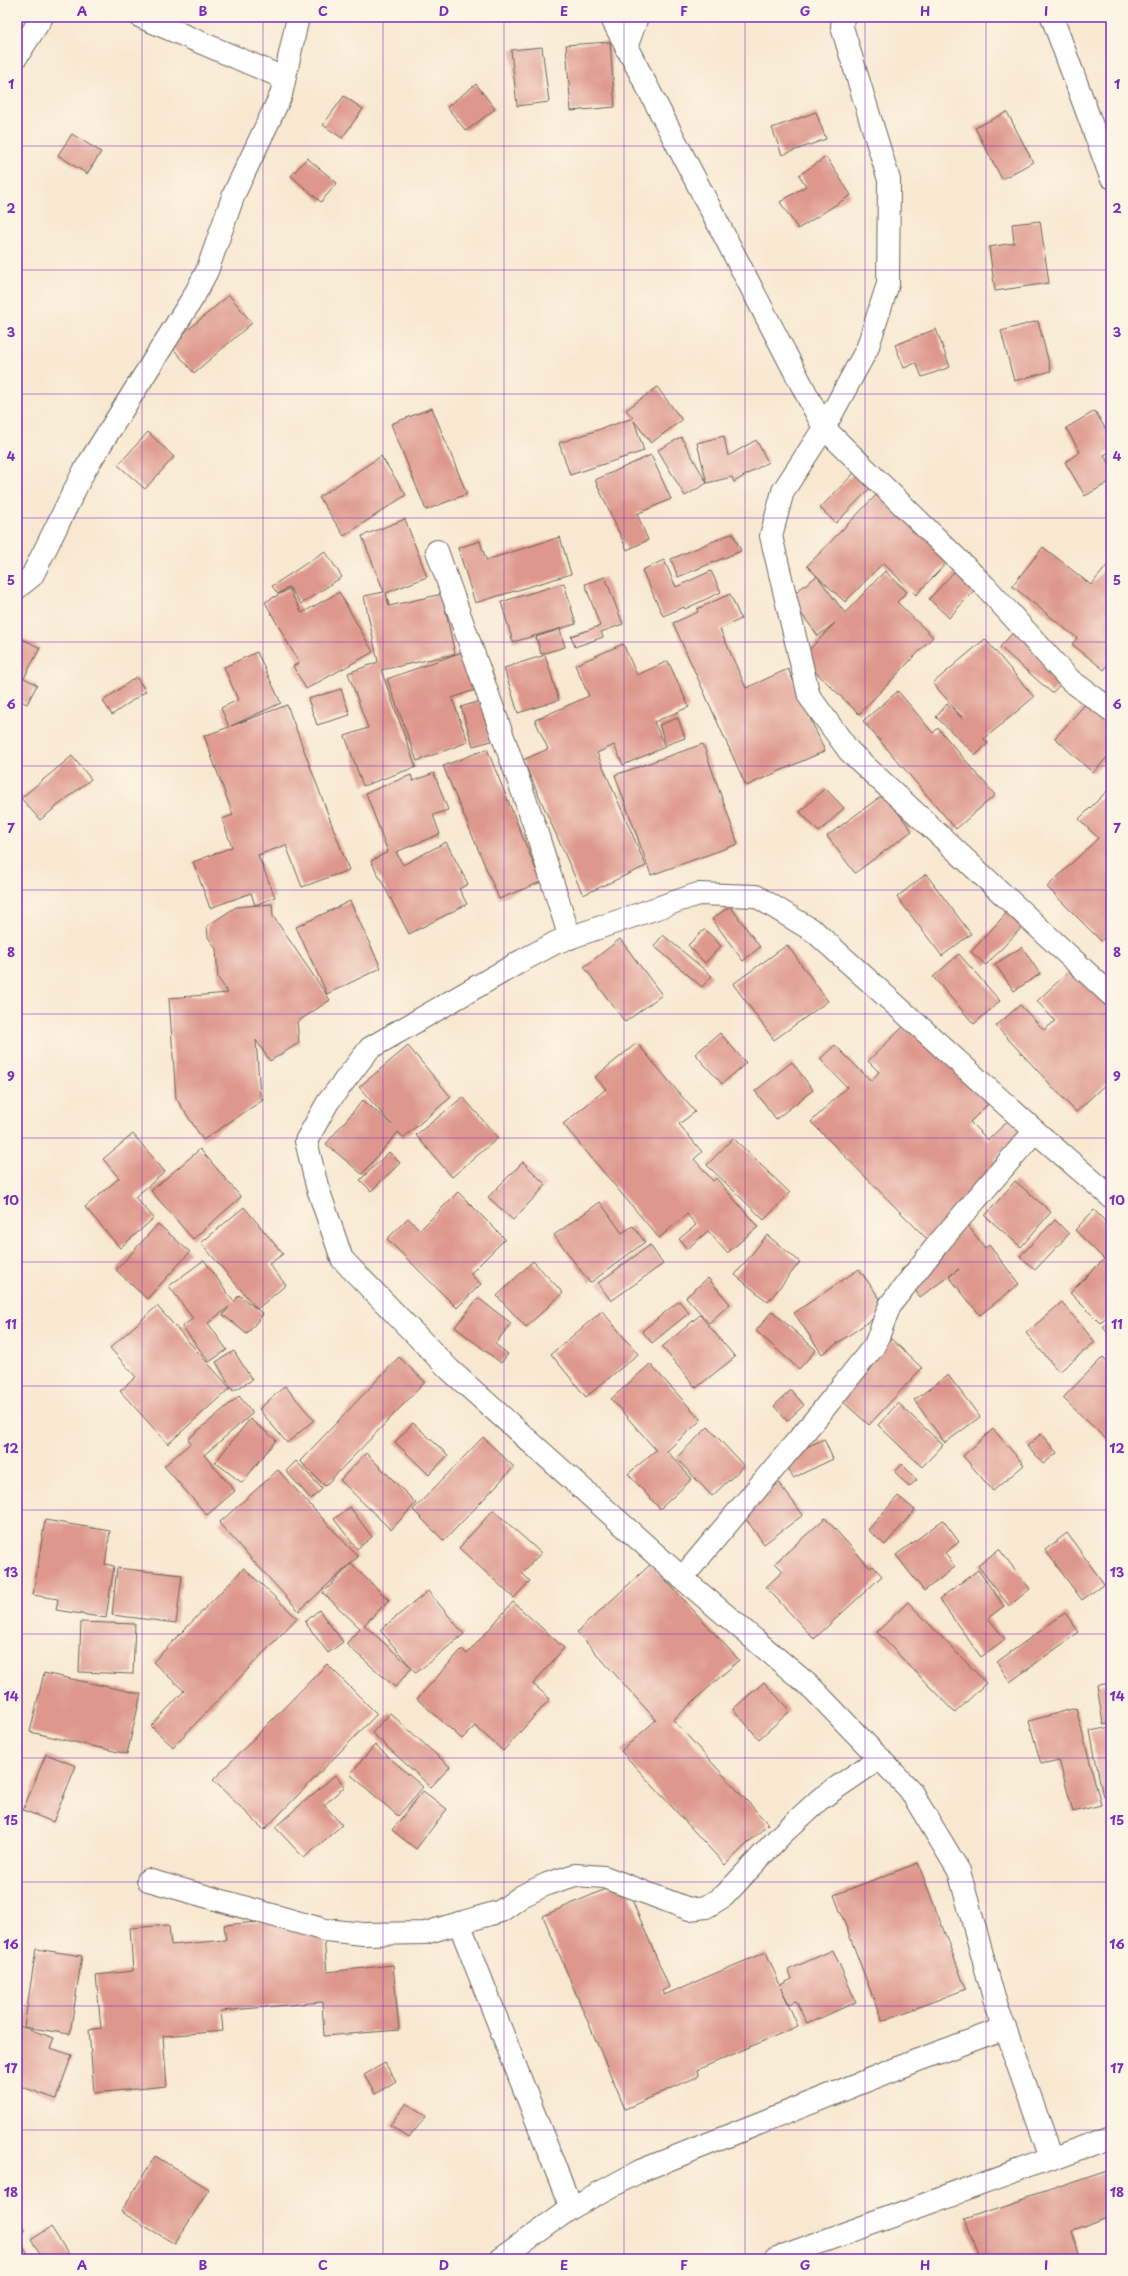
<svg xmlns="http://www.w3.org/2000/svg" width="1128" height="2276" font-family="'Playpen Sans',sans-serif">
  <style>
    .building { fill: #de978c }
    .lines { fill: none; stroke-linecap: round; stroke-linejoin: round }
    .minor-casing { stroke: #69635b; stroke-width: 24 }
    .minor { stroke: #fff; stroke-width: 22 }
    .grid { fill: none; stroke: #7b2cbf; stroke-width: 1; stroke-opacity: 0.55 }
    .neatline { fill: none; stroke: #7b2cbf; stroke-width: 1.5 }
    .grid-label { font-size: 13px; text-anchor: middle; font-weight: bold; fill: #7b2cbf }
  </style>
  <rect width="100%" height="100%" fill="#fcf5e5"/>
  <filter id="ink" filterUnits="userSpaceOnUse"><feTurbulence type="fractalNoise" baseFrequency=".025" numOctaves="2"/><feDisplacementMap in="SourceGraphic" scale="8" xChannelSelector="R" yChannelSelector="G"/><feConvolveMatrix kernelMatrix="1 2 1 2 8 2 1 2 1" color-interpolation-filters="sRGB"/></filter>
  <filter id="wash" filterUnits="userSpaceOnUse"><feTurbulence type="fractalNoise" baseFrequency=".012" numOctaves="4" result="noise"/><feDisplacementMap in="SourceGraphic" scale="16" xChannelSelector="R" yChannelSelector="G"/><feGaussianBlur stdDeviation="0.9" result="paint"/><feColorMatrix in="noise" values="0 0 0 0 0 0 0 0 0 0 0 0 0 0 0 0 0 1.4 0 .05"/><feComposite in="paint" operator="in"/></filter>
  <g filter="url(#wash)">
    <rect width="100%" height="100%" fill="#f8e8d1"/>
    <g id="blocks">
      <g class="building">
        <polygon points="610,42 615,107 571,111 566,45"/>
        <polygon points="542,47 549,102 517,106 511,50"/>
        <polygon points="476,84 495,109 466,131 447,107"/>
        <polygon points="344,96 363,109 342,138 323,125"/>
        <polygon points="816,112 826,139 782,155 772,128"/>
        <polygon points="1007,112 1033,162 1002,179 975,128"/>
        <polygon points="72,134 101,152 87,174 58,155"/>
        <polygon points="826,157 851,195 798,229 780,202 806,186 799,175"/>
        <polygon points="307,158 337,183 321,202 291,176"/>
        <polygon points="1040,221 1049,283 995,291 989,247 1014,243 1012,224"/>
        <polygon points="229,295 252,323 194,373 170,345"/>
        <polygon points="1038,321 1051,371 1014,381 1001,331"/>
        <polygon points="936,329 950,367 922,377 916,363 904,368 895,345"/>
        <polygon points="657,387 682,420 651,443 634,421 644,451 570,475 559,443 633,418 626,410"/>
        <polygon points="432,408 467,494 426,510 391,424"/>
        <polygon points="1095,411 1111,438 1111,451 1104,455 1111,466 1111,481 1085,496 1065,462 1080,452 1066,428"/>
        <polygon points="148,432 174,457 145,489 118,465"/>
        <polygon points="724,436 728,456 756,440 768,462 734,482 732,477 707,483 697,443"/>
        <polygon points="681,437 707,483 685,496 658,450"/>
        <polygon points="651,455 671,499 637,514 648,540 627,550 595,480"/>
        <polygon points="381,456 406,495 344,536 319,497"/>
        <polygon points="861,466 877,481 836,523 820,508"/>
        <polygon points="882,489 952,557 916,595 883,563 845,602 817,576 845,613 885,571 907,592 897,602 933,637 859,714 801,658 835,623 818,636 789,597 817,576 807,566"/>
        <polygon points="405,519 427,577 386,593 389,606 442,594 455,654 381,670 416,767 363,786 345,736 368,728 348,673 378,662 364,596 384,592 362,536"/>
        <polygon points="733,533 741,551 678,577 671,559"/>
        <polygon points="560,537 571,574 475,603 458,548 480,541 486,560"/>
        <polygon points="1043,547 1091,585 1111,561 1111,661 1104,670 1072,644 1077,638 1012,586"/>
        <polygon points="325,551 342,577 301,604 289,587 278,594 272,586"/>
        <polygon points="966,559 986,577 949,618 929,599"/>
        <polygon points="664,560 676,587 711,571 721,592 685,609 684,607 663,616 642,570"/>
        <polygon points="605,577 623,624 601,632 603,637 575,647 571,636 600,626 585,584"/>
        <polygon points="564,583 576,624 513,642 501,602"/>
        <polygon points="289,589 302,613 339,592 373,652 306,689 293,666 299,663 265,602"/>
        <polygon points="730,594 741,619 720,629 746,688 788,669 825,751 746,786 673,623 698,612 697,609"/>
        <polygon points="1017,628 1069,675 1052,693 1000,647"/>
        <polygon points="560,629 565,647 541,654 536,637"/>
        <polygon points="17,636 40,648 24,678 37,685 27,704 17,699"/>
        <polygon points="985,639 1034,697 984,739 988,743 976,755 936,717 947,704 964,720 933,683"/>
        <polygon points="623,644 637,675 668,661 689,707 654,722 665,747 623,765 614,745 597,753 646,866 583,895 523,760 548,749 535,720 589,696 575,665"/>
        <polygon points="257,652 281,703 231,726 287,705 349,870 302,887 286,845 258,855 275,897 255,905 251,893 210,908 193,862 232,847 222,819 233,815 204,736 229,727 221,708 238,700 224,667"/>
        <polygon points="462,652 475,690 452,698 468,742 417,761 387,679"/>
        <polygon points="545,655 559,700 518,713 504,668"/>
        <polygon points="136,677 146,691 112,715 103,701"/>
        <polygon points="341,689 350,715 317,725 308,699"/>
        <polygon points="898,691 933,733 938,728 995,795 956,829 863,721"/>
        <polygon points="487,699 499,739 473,746 461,707"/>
        <polygon points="1089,700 1111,720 1111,753 1093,773 1055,738"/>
        <polygon points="678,718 685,738 666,745 659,725"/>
        <polygon points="703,744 738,844 651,875 615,775"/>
        <polygon points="487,749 541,882 499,899 443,766"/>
        <polygon points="72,756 91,779 40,820 21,798"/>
        <polygon points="434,773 448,810 433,815 440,834 396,852 403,865 446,842 468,884 459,889 467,904 409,934 371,861 388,852 366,793 411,775 413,781"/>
        <polygon points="1111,787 1111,868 1108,871 1111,874 1111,932 1101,941 1047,887 1098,838 1079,819"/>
        <polygon points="825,788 844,808 819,832 800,812"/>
        <polygon points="884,794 912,831 855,873 827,836"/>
        <polygon points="926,874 971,934 942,956 897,897"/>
        <polygon points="350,901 381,968 327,994 296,927"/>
        <polygon points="272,904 273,916 330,1000 297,1022 299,1043 270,1061 256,1040 260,1096 263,1100 203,1140 176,1098 169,998 228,993 218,978 216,949 208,937 207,926 236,907"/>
        <polygon points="730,906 760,947 743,961 712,919"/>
        <polygon points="1011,908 1026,923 986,965 971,952"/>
        <polygon points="705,929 721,946 705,963 688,945"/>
        <polygon points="663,935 712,976 702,987 654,946"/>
        <polygon points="620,939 662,995 625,1022 584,967"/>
        <polygon points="787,945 828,1001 774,1040 733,984"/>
        <polygon points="1022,947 1040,974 1014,991 995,964"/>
        <polygon points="959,954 1000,1001 974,1024 933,977"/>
        <polygon points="1078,963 1111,999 1111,1079 1076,1112 996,1026 1020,1005 1044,1030 1055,1021 1037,1001"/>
        <polygon points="910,1020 991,1101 970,1122 988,1140 1012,1117 1025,1130 994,1160 1004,1170 930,1242 811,1122 847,1087 820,1059 835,1045 871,1081 879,1072 868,1061"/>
        <polygon points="720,1033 746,1063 722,1084 695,1054"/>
        <polygon points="637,1043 695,1112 679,1124 702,1152 694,1159 713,1181 716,1178 758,1227 727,1253 708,1231 687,1249 679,1239 696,1225 687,1214 659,1238 563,1124 606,1089 595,1077"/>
        <polygon points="408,1046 451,1097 403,1138 398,1132 362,1174 326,1144 363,1100 392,1125 359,1087"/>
        <polygon points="792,1062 813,1090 776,1119 755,1091"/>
        <polygon points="463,1097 498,1138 452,1177 416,1135"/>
        <polygon points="133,1134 165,1172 135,1197 154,1218 120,1248 85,1207 119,1178 103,1159"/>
        <polygon points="733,1138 790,1193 764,1220 707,1165"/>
        <polygon points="200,1149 241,1197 193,1239 151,1191"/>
        <polygon points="389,1152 400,1163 371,1191 360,1180"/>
        <polygon points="523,1162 546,1185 513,1220 488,1197"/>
        <polygon points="1015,1181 1051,1212 1021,1247 985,1216"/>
        <polygon points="458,1192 505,1239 470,1274 481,1284 457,1308 387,1239 408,1218 420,1230"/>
        <polygon points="600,1202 622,1233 633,1226 645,1242 590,1283 554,1235"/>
        <polygon points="244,1207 283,1254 269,1264 286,1285 257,1309 201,1243"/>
        <polygon points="1094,1210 1111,1227 1111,1312 1100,1323 1070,1293 1104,1259 1075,1230"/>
        <polygon points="1055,1220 1069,1234 1035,1270 1020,1256"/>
        <polygon points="966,1223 985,1248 989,1245 1019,1284 980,1315 949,1277 959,1269 920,1297 901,1270"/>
        <polygon points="158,1224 190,1252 147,1299 116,1270"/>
        <polygon points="767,1235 800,1262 768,1302 735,1275"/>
        <polygon points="650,1245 663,1264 611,1301 598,1283"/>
        <polygon points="204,1260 234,1302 239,1295 263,1314 247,1334 223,1315 229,1307 208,1323 227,1350 209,1362 182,1326 193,1319 169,1286"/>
        <polygon points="533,1261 563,1293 526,1327 497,1296"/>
        <polygon points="859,1269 887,1309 822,1354 794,1313"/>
        <polygon points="708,1278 730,1304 709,1323 686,1297"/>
        <polygon points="478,1298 511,1323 495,1344 508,1354 501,1363 455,1327"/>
        <polygon points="679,1301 689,1313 652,1343 642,1331"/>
        <polygon points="1062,1302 1095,1342 1059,1372 1026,1333"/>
        <polygon points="157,1306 230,1388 168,1444 120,1391 136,1377 110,1348"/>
        <polygon points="602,1311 638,1354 586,1397 551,1354"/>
        <polygon points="772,1311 816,1350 799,1369 756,1331"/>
        <polygon points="700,1315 735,1357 696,1388 662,1347"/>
        <polygon points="1111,1320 1111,1337 1103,1327"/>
        <polygon points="886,1334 922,1368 869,1425 832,1392"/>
        <polygon points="234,1351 252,1380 233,1391 216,1362"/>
        <polygon points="399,1357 425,1382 325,1486 300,1461"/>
        <polygon points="1103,1357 1111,1365 1111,1444 1063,1398"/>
        <polygon points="650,1364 701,1420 667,1451 692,1479 660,1509 628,1474 656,1450 611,1399"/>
        <polygon points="948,1375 980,1417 945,1443 914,1400"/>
        <polygon points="285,1386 314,1420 287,1443 259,1409"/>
        <polygon points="791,1390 804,1405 787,1421 774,1406"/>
        <polygon points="239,1396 253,1413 204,1455 235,1491 207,1515 164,1466 191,1443 188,1439"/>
        <polygon points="898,1403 943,1445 922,1467 878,1425"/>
        <polygon points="250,1419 276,1440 242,1483 215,1462"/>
        <polygon points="413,1423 448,1455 429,1475 395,1442"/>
        <polygon points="708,1427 744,1466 712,1496 676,1458"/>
        <polygon points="993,1429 1024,1465 993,1491 963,1456"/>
        <polygon points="1041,1434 1057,1453 1043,1464 1027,1446"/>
        <polygon points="483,1437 514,1467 444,1541 413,1510"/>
        <polygon points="824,1439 833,1459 793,1478 784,1458"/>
        <polygon points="366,1453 416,1503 391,1530 340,1480"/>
        <polygon points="296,1461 322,1489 311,1499 286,1471"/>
        <polygon points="902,1464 917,1480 909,1487 895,1472"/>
        <polygon points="278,1470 358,1557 299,1611 219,1523"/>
        <polygon points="779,1483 803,1515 764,1544 741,1512"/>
        <polygon points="898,1496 915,1510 885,1545 868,1530"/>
        <polygon points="350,1507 372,1537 357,1549 334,1519"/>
        <polygon points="493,1510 541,1553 522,1573 530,1581 514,1598 459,1548"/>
        <polygon points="825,1518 870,1568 873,1566 882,1576 814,1639 766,1587 783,1571 775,1563"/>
        <polygon points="45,1520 110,1531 105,1564 114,1566 106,1618 56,1610 58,1599 33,1595"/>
        <polygon points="943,1520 959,1542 945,1553 955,1567 924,1591 896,1555"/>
        <polygon points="1067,1533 1104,1584 1082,1600 1045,1550"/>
        <polygon points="999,1549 1030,1589 1009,1606 978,1566"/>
        <polygon points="351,1564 389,1600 364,1625 411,1667 380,1630 428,1591 464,1634 416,1673 412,1668 395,1687 346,1644 360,1628 323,1593"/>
        <polygon points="651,1564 739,1660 673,1720 768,1824 725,1865 621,1751 656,1720 577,1632"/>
        <polygon points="117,1568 182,1575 176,1623 112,1615"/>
        <polygon points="244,1568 297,1618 173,1747 151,1726 184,1691 153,1662"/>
        <polygon points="978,1570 1004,1606 988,1618 1005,1639 981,1657 939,1599"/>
        <polygon points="513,1602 564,1648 533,1684 550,1699 503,1751 475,1726 462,1739 417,1699 462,1649 467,1654"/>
        <polygon points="908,1602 986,1683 955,1713 877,1632"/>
        <polygon points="319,1610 343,1642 328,1653 305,1622"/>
        <polygon points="1065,1613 1079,1632 1010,1682 997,1662"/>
        <polygon points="81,1622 135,1624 133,1674 79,1672"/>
        <polygon points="327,1664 377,1714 264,1830 213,1780"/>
        <polygon points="44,1673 141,1694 127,1754 30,1732"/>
        <polygon points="764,1682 790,1711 759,1739 733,1709"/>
        <polygon points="1111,1683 1111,1722 1103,1724 1097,1685"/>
        <polygon points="1076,1708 1101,1805 1073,1812 1059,1760 1041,1764 1029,1721"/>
        <polygon points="390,1713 450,1767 431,1787 372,1733"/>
        <polygon points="1111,1727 1111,1795 1103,1797 1090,1731"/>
        <polygon points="375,1745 423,1787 398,1816 350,1774"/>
        <polygon points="46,1754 76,1766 53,1822 23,1810"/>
        <polygon points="335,1775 345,1786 324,1805 342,1825 304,1858 275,1827"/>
        <polygon points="423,1791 447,1809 416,1849 392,1830"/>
        <polygon points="918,1863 966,1989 882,2021 834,1895"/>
        <polygon points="624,1881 669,1987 662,1991 664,1995 766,1952 780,1985 792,1979 788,1970 833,1950 856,2002 807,2024 796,2001 789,2004 781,1988 798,2026 697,2070 699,2076 625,2109 543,1916"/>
        <polygon points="322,1916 327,1972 393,1965 399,2030 324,2036 322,2002 221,2011 223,2031 163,2036 167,2086 94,2093 89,2030 101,2028 96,1975 133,1971 130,1928 169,1925 171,1945 226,1940 224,1925"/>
        <polygon points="36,1949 82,1956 70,2034 24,2027"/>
        <polygon points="17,2025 54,2038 50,2048 72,2055 56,2099 17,2085"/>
        <polygon points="385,2063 396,2081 375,2094 364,2075"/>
        <polygon points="407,2103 426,2116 409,2138 390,2125"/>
        <polygon points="155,2156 209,2189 175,2244 121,2212"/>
        <polygon points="1111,2170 1111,2216 1072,2230 1081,2259 979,2259 965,2219"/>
        <polygon points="17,2217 25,2230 17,2235"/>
        <polygon points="51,2227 72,2259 44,2259 31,2240"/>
        <polygon points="17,2237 29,2256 24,2259 17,2259"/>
      </g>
    </g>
  </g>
  <g filter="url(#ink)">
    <use href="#blocks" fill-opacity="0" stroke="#69635b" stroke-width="1"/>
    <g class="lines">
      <g class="minor-casing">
        <g id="minor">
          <polyline points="141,17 284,78"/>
          <polyline points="611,17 824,428 985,586 1070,680 1111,710"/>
          <polyline points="843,17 842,27 889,180 888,284 867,349 824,428 783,491 771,536 809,696 849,751 1111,995"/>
          <polyline points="1052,17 1111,177"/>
          <polyline points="626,48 637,17"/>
          <polyline points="17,56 42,17"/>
          <polyline points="437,551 534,824 570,938"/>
          <polyline points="17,588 32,576 84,471 194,296 207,271 234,194 281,95 298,17"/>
          <polyline points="682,1578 818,1416 875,1345 890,1305 937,1245 1035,1131"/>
          <polyline points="148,1880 325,1930 363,1934 425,1933 501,1911 522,1896 547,1884 575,1875 604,1877 689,1909 706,1907 724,1896 781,1835 820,1799 880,1758"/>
          <polyline points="459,1923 571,2208 640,2171 918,2060 1005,2028"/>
          <polyline points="1051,2158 994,1998 959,1871 910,1790 813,1689 682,1578 450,1370 342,1259 317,1186 306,1141 328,1102 370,1048 523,960 557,942 698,894 756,896 815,932 1035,1131 1111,1197"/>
          <polyline points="500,2259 571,2208"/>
          <polyline points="774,2259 1111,2137"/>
        </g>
      </g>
      <use href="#minor" class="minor"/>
    </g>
  </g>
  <path class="grid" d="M142,17v2242M263,17v2242M383,17v2242M504,17v2242M624,17v2242M745,17v2242M865,17v2242M986,17v2242M17,146h1094M17,270h1094M17,394h1094M17,518h1094M17,642h1094M17,766h1094M17,890h1094M17,1014h1094M17,1138h1094M17,1262h1094M17,1386h1094M17,1510h1094M17,1634h1094M17,1758h1094M17,1882h1094M17,2006h1094M17,2130h1094"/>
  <rect width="1128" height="2276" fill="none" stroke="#fcf5e5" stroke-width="44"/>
  <rect x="22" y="22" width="1084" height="2232" class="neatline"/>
  <g class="grid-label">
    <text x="82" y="16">A</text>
    <text x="203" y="16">B</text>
    <text x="323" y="16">C</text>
    <text x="444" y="16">D</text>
    <text x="564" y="16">E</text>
    <text x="684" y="16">F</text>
    <text x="805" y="16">G</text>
    <text x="925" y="16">H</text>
    <text x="1046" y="16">I</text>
    <text x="11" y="89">1</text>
    <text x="1117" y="89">1</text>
    <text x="11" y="213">2</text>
    <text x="1117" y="213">2</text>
    <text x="11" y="337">3</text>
    <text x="1117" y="337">3</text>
    <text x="11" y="461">4</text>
    <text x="1117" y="461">4</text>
    <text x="11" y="585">5</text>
    <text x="1117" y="585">5</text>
    <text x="11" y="709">6</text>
    <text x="1117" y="709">6</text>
    <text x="11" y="833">7</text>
    <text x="1117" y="833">7</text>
    <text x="11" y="957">8</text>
    <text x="1117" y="957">8</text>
    <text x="11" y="1081">9</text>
    <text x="1117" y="1081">9</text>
    <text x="11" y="1205">10</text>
    <text x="1117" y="1205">10</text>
    <text x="11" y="1329">11</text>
    <text x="1117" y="1329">11</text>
    <text x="11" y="1453">12</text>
    <text x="1117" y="1453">12</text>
    <text x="11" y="1577">13</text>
    <text x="1117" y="1577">13</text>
    <text x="11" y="1701">14</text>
    <text x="1117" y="1701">14</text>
    <text x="11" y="1825">15</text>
    <text x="1117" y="1825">15</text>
    <text x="11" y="1949">16</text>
    <text x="1117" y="1949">16</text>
    <text x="11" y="2073">17</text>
    <text x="1117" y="2073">17</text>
    <text x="11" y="2197">18</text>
    <text x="1117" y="2197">18</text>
    <text x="82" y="2270">A</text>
    <text x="203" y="2270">B</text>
    <text x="323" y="2270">C</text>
    <text x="444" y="2270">D</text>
    <text x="564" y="2270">E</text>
    <text x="684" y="2270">F</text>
    <text x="805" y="2270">G</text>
    <text x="925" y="2270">H</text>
    <text x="1046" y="2270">I</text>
  </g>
</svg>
